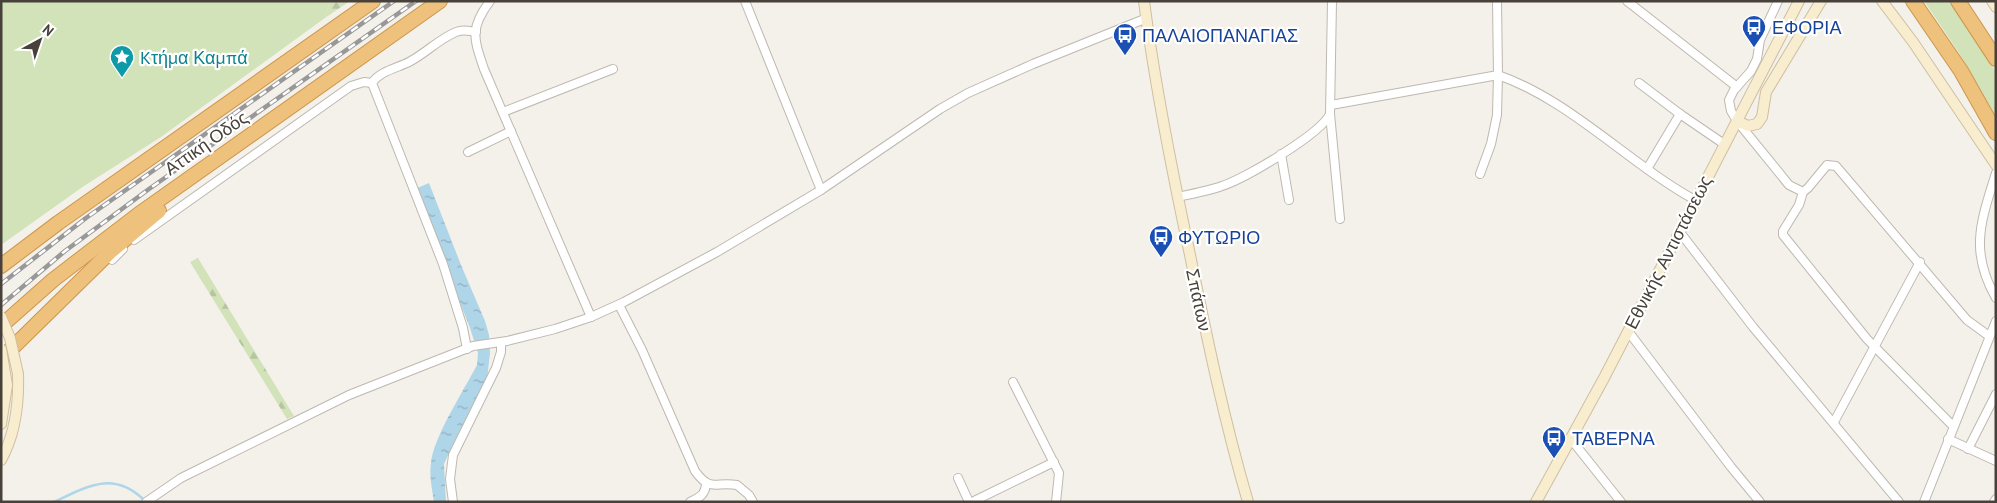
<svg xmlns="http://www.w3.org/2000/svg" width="1997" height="503" font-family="'PT Sans',sans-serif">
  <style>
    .grass { fill: #d3e3b9 }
    .forest { fill: url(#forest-firs) }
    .water { fill: url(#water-ripples) }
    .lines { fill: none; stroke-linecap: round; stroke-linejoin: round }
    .stream { stroke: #afd5e9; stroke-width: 2.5 }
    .street-casing { stroke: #beb8af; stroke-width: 10 }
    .secondary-casing { stroke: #cebfa0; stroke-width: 12 }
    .highway-casing { stroke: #cd964c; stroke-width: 16 }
    .street { stroke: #fff; stroke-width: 8 }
    .secondary { stroke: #f9edd0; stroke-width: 10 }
    .highway { stroke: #eec17c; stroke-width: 14 }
    .rail-casing { stroke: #989898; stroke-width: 4.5 }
    .rail { stroke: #fff; stroke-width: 2.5; stroke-dasharray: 8; stroke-linecap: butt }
    .secondary-bridge-casing { stroke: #cebfa0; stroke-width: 12; stroke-linecap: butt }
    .secondary-bridge { stroke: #f9edd0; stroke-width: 10 }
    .labels { text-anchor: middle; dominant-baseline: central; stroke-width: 4.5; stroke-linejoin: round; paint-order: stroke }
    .transit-label { font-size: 18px; fill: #164399; stroke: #fff; text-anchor: start }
    .culture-label { font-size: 18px; fill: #0d838f; stroke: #fff; text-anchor: start }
    .street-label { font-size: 18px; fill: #47413a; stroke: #fff }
  </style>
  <defs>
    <pattern id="forest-firs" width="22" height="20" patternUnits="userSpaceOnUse" patternTransform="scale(1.25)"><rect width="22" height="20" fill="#d3e3b9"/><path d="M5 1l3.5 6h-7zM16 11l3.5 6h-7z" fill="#b6c4a0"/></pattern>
    <pattern id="water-ripples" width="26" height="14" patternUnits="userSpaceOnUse" patternTransform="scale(1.25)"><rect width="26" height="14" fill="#afd5e9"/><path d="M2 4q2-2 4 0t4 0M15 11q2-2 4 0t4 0" fill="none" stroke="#90aebe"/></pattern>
  </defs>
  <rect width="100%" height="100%" fill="#f4f1eb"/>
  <g class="grass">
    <polygon points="1,1 330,1 325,18 161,137 84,186 1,245"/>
    <polygon points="1924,1 1950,1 1996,72 1996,117 1959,53"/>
  </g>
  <g class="forest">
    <polygon points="330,1 350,1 325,18"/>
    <polygon points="198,258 294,416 287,419 190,262"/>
  </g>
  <path class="water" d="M429,183l32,82 24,56 4,14 1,18 -3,27 -32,60 -11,24 2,38h-12c-2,-13 -5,-26 -3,-39 2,-25 33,-73 46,-98l1,-12 -8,-25 -55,-139z"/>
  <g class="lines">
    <path class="stream" d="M54,502c34,-16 60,-32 91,-1"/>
    <g class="street-casing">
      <g id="street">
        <path d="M490,1c-21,28 -16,38 -6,68l107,248"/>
        <polyline points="745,1 821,190"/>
        <polyline points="1332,1 1330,114 1340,219"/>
        <path d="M1497,1l1,74c72,25 130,88 197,125"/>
        <polyline points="1627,1 1737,87"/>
        <polyline points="1778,1 1760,40 1757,59 1751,71 1734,90 1729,100 1731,111 1737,121 1789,185 1803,192 1808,188 1827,165 1836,166 1967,320 1989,336"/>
        <polyline points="1639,83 1680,114 1724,144"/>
        <polyline points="1331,105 1498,75 1497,115 1491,144 1480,174"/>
        <polyline points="503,112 613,69"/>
        <polyline points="468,152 511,131"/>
        <polyline points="1281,154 1289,200"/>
        <polyline points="1647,169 1680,114"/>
        <path d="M1996,173c-15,48 -27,78 0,125"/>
        <polyline points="1803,192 1799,205 1783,231 1783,235 1867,339 1953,426"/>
        <path d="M1177,197c15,-3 31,-6 45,-11 22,-7 99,-52 108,-72"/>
        <polyline points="1679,231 1753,327 1899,502"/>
        <polyline points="134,240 351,86 364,82 372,83"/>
        <polyline points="112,260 123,249"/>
        <path d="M619,305l23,45 53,121c16,22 20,10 42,14l12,10 4,7"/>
        <polyline points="1628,331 1731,467 1760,502"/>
        <path d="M467,349l-4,-21 -20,-64 -71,-181c8,-12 25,-15 37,-21 17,-9 30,-23 47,-30 7,-3 13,-1 20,0"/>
        <polyline points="1013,382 1059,473 1056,502"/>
        <polyline points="1834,422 1920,262"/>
        <polyline points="1570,438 1621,502"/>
        <polyline points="1948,439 1996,461"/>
        <polyline points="1968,449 1996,394"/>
        <polyline points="958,478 969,502"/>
        <polyline points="146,502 181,478 349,395 473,346 507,341 555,329 591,317 624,302 717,252 821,190 940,109 968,93 1033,64 1147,18"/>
        <polyline points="453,502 450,479 453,455 496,368 501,352 501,342"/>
        <path d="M690,502c10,-5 15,-7 16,-18"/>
        <polyline points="972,502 1054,462"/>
        <polyline points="1924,502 1996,321"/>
        <polyline points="1994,502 1996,499"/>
      </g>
    </g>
    <g class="secondary-casing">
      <g id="secondary">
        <path d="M1144,1c11,85 28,170 46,254 17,83 34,165 58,247"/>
        <polyline points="1882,1 1913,42 1996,165"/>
        <polyline points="1992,1 1996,7"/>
        <polyline points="1737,121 1748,126 1757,124 1762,117 1766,92 1821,1"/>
        <polyline points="1,424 7,385"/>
        <path d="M1,460c15,-27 18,-56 17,-86"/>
        <polyline points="1536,502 1604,378 1799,1"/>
      </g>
    </g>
    <g class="highway-casing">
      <g id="highway">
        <polyline points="1913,1 1961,71 1996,133"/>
        <polyline points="1958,1 1996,59"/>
        <polyline points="1,266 58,223 373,1"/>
        <polyline points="1,326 53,280 139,214 440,1"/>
        <polyline points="3,357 110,252 159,211"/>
      </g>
    </g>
    <use href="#street" class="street"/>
    <use href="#secondary" class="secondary"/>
    <use href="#highway" class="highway"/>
    <g class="rail-casing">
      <g id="rail">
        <polyline points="1,284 86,218 394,1"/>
        <polyline points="1,305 65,251 149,189 416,1"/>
      </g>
    </g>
    <use href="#rail" class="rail"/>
    <g class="secondary-bridge-casing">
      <g id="secondary-bridge">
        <polyline points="1,317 10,338 18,374"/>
        <polyline points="1,349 7,385"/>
      </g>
    </g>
    <use href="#secondary-bridge" class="secondary-bridge"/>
  </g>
  <defs>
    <g id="bus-pin" transform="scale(1.25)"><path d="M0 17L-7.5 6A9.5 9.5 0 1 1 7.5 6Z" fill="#1a4fb4" stroke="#fff"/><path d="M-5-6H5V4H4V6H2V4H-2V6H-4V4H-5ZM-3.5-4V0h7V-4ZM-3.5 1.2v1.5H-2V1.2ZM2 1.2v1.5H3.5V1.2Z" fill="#fff"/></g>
    <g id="sight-pin" transform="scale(1.25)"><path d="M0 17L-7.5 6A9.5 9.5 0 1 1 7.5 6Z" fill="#0f9aa8" stroke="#fff"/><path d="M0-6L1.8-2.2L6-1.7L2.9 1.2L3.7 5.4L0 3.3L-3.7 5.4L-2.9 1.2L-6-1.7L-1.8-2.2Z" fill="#fff"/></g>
  </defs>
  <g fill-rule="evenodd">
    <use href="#bus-pin" x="1754" y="27"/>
    <use href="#bus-pin" x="1125" y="35"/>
    <use href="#sight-pin" x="122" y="57"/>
    <use href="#bus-pin" x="1161" y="237"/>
    <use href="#bus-pin" x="1554" y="438"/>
  </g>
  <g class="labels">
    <g class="transit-label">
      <text x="1772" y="27">ΕΦΟΡΙΑ</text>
      <text x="1142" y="35">ΠΑΛΑΙΟΠΑΝΑΓΙΑΣ</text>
      <text x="1178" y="237">ΦΥΤΩΡΙΟ</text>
      <text x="1572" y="438">ΤΑΒΕΡΝΑ</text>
    </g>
    <g class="culture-label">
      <text x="140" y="57">Kτήμα Καμπά</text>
    </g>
    <g class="street-label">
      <text transform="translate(206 143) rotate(-35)">Αττική Οδός</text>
      <text transform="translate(1668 252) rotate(-63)">Εθνικής Αντιστάσεως</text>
      <text transform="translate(1199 300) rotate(78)">Σπάτων</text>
    </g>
  </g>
  <rect width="1997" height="503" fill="none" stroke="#47413a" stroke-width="5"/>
  <g transform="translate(40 40) rotate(40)" stroke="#ffffff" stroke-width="4" paint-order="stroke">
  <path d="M0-4L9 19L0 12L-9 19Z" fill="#47413a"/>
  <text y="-8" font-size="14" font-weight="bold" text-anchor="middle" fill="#47413a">N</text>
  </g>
</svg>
